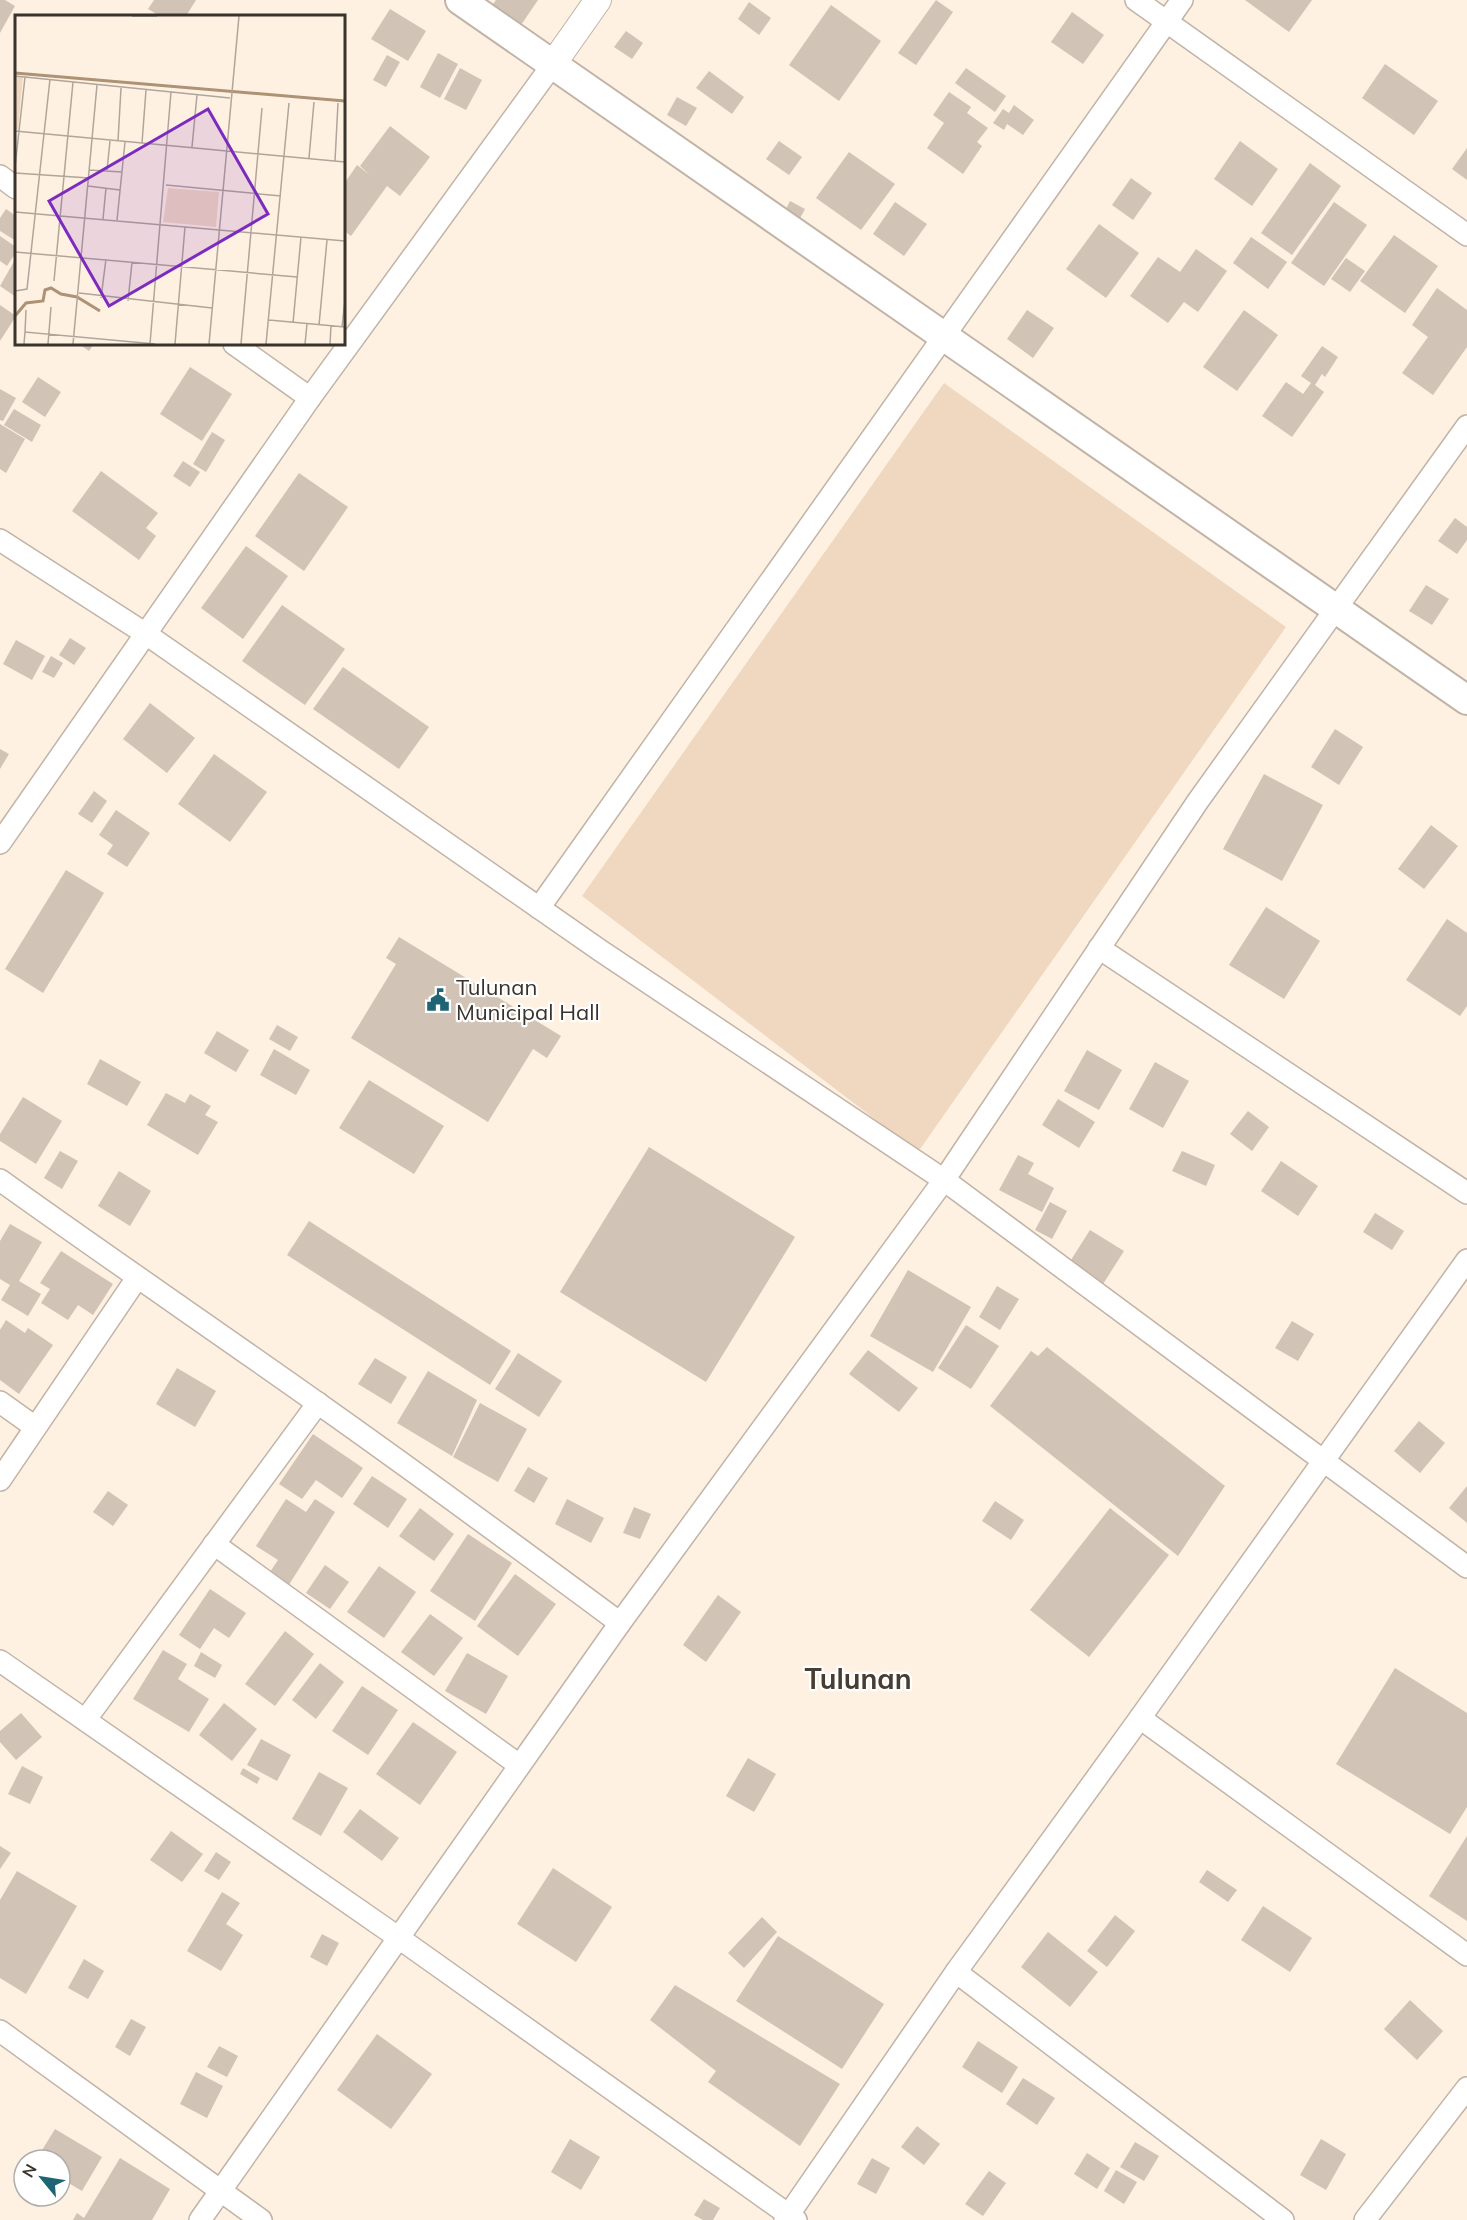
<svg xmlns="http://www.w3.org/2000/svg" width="1467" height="2220" font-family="Mulish,sans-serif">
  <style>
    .green { fill: #f0d8c0 }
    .building { fill: #d1c3b5 }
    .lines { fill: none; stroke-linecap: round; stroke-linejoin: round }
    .minor-casing { stroke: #c1b3a6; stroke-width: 24 }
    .tertiary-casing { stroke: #c1b3a6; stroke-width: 28 }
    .secondary-casing { stroke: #c1b3a6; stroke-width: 32 }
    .minor { stroke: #fff; stroke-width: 21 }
    .tertiary { stroke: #fff; stroke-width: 26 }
    .secondary { stroke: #fff; stroke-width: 28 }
    .labels { text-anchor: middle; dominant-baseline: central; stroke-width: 4.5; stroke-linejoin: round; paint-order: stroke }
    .poi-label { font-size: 22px; fill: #38332d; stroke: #fff; text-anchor: start }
    .district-label { font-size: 28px; font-weight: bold; fill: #483d32; stroke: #fff }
    .inset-river { fill: none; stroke: #ad9275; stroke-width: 3 }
    .inset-road { fill: none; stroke: #afa59a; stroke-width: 1.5 }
    .view { fill: #7b2cbf; fill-opacity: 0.15; stroke: #7b2cbf; stroke-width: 3 }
    .inset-edge { fill: none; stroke: #38332d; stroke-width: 3 }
  </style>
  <rect width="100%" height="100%" fill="#fff1e2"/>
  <polygon class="green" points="944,383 1286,627 918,1152 582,896"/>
  <g class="building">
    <polygon points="0,0 5,0 15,6 0,33"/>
    <polygon points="154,0 196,0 186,16 160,16 148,9"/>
    <polygon points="496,0 538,0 519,28 490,8"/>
    <polygon points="936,0 953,12 916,65 898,53"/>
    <polygon points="1245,0 1312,0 1289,32"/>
    <polygon points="749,2 771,18 759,35 738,19"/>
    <polygon points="831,5 881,41 839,101 789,65"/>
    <polygon points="390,9 426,31 408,61 371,39"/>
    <polygon points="1072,12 1104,35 1083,64 1051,42"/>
    <polygon points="626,31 643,43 632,59 614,47"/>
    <polygon points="438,53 458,64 440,98 420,87"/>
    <polygon points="387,55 400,62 386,87 373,80"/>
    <polygon points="1385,64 1438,101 1414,135 1362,98"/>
    <polygon points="460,68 482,80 466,110 444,99"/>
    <polygon points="966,68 1006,96 995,112 955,83"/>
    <polygon points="709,71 744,97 732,114 696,88"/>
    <polygon points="949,92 971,107 967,113 988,128 977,142 982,146 963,174 927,148 944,123 933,115"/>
    <polygon points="677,97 697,108 686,126 667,115"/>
    <polygon points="1014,105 1034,120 1023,135 1007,124 1004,130 993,123 1003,109 1009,113"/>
    <polygon points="390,126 430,157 400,196 387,186 351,236 344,231 344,184 357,165 370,175 360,166"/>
    <polygon points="779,141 802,157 789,175 766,159"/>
    <polygon points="1240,141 1278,169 1252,206 1214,179"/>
    <polygon points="1467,148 1467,180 1452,169"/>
    <polygon points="849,152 895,184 861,230 816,198"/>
    <polygon points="1310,163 1341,186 1292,255 1261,233"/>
    <polygon points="1131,178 1152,193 1133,220 1112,205"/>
    <polygon points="790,201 805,209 798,222 783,215"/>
    <polygon points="895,202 927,224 904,256 873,234"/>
    <polygon points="1334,202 1367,225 1324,286 1291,263"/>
    <polygon points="6,209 16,216 16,241 0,231 0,218"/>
    <polygon points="1099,224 1139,253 1106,298 1066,269"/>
    <polygon points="1394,235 1438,266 1405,313 1360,281"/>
    <polygon points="0,236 16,247 16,252 7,266 0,261"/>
    <polygon points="1251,237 1287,262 1268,289 1233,263"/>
    <polygon points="1196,249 1227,271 1198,312 1184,302 1168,323 1130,296 1158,257 1180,272"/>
    <polygon points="16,258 16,297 0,286"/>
    <polygon points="1346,258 1365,271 1350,292 1331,279"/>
    <polygon points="1437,288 1467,310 1467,347 1433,395 1402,373 1428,337 1412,325"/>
    <polygon points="0,305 16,316 0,341"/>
    <polygon points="1027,310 1054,328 1033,358 1007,339"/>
    <polygon points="1244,310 1278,335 1237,391 1203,367"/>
    <polygon points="79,344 94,344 89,351"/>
    <polygon points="1322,346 1338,357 1325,377 1322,374 1315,385 1324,392 1292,437 1262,416 1286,382 1303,394 1311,383 1301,376"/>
    <polygon points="190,367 232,394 202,441 160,414"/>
    <polygon points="38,377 61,392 45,417 22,402"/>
    <polygon points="0,389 16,398 3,421 0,420"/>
    <polygon points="14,409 41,425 32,442 4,425"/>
    <polygon points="0,424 25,439 6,473 0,469"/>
    <polygon points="212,432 225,440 206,472 193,464"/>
    <polygon points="183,461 200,472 190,487 173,476"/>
    <polygon points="101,471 158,513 146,528 156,536 139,560 72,511"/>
    <polygon points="299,473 348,507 304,571 255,536"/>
    <polygon points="1455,518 1467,527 1467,540 1457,554 1438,541"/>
    <polygon points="246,546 288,576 243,639 201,608"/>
    <polygon points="1426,585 1449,599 1432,625 1409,611"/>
    <polygon points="282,605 345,649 305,705 242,661"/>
    <polygon points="70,638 86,648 74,665 59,655"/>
    <polygon points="16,640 45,656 32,680 3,664"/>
    <polygon points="51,656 63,663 54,678 42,672"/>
    <polygon points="343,667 429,727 399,769 313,709"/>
    <polygon points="150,703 195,738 167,773 123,739"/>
    <polygon points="1335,729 1363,747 1339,785 1311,767"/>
    <polygon points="0,749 9,754 0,769"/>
    <polygon points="214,754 267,792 230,842 178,804"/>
    <polygon points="1264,774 1323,805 1282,881 1223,849"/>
    <polygon points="94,791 107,801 92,823 78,814"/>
    <polygon points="116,810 150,833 127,867 107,854 113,845 99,835"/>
    <polygon points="1431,825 1458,846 1424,889 1398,869"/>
    <polygon points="66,870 104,893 43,993 5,969"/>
    <polygon points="1266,907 1320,941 1284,999 1229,965"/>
    <polygon points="1447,919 1467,933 1467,1006 1460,1016 1406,980"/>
    <polygon points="399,937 561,1036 547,1058 533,1049 488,1122 351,1038 396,964 386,958"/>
    <polygon points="277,1025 298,1037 290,1051 269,1039"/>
    <polygon points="217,1031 249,1050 236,1072 204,1053"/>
    <polygon points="274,1049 310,1070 296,1095 260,1075"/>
    <polygon points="1087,1050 1122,1070 1099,1110 1064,1091"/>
    <polygon points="100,1059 141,1082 127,1106 87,1084"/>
    <polygon points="1155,1062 1189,1081 1163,1128 1129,1109"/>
    <polygon points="369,1080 444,1126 414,1174 339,1128"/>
    <polygon points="166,1093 185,1103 190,1094 211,1106 205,1115 218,1122 198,1155 147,1125"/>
    <polygon points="23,1097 62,1121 36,1164 0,1141 0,1134"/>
    <polygon points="1058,1099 1095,1122 1079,1148 1042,1125"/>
    <polygon points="1248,1111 1269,1127 1252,1151 1230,1134"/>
    <polygon points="649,1147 795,1237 706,1382 560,1292"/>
    <polygon points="60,1151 78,1161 62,1189 44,1178"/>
    <polygon points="1182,1151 1215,1165 1206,1186 1172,1171"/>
    <polygon points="1018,1155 1034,1163 1028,1174 1054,1188 1042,1212 999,1190"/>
    <polygon points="1281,1161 1318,1186 1298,1216 1261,1191"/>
    <polygon points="119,1171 151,1191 130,1226 98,1206"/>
    <polygon points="1050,1202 1067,1211 1052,1239 1035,1230"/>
    <polygon points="1375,1213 1404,1231 1392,1250 1363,1232"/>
    <polygon points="309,1221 511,1351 490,1385 287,1255"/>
    <polygon points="10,1224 42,1242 19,1281 41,1294 28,1316 1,1300 10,1285 0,1279 0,1241"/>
    <polygon points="1090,1230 1124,1251 1098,1292 1064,1271"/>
    <polygon points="61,1251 113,1284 93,1315 78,1305 68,1320 41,1303 50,1289 40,1283"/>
    <polygon points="908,1270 971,1307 933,1372 870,1336"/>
    <polygon points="997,1286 1019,1299 1000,1330 979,1317"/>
    <polygon points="6,1320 25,1333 28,1328 53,1345 19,1394 0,1380 0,1330"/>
    <polygon points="1292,1321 1314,1334 1298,1361 1275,1348"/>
    <polygon points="966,1325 999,1346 971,1389 938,1368"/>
    <polygon points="1047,1347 1225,1486 1178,1556 990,1406 1031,1351 1038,1356"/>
    <polygon points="868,1350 918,1388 899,1412 849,1374"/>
    <polygon points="518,1353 562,1381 539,1417 495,1389"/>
    <polygon points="375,1358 407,1377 391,1404 358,1384"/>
    <polygon points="177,1368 216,1391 195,1427 156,1404"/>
    <polygon points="428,1371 477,1400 452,1456 397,1423"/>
    <polygon points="480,1403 527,1429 498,1482 453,1457"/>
    <polygon points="1419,1421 1445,1443 1420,1473 1394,1451"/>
    <polygon points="313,1434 363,1468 342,1498 316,1480 302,1499 279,1484"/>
    <polygon points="528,1467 548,1478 534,1503 514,1491"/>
    <polygon points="372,1476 407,1499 388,1528 353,1504"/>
    <polygon points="1467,1486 1467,1523 1449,1508"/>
    <polygon points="108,1491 128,1505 113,1526 93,1512"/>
    <polygon points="286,1499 306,1512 315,1499 335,1512 285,1591 266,1578 278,1560 256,1546"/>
    <polygon points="567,1499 604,1518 591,1543 555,1524"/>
    <polygon points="995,1501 1024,1520 1011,1540 982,1521"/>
    <polygon points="634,1507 651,1514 640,1539 623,1533"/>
    <polygon points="420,1508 454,1534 434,1561 399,1536"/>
    <polygon points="1110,1508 1169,1555 1089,1657 1030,1610"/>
    <polygon points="468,1534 512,1563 475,1621 430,1591"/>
    <polygon points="325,1565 349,1582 330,1609 306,1593"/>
    <polygon points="379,1566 416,1592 384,1638 347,1612"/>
    <polygon points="515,1574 556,1604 518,1656 477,1626"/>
    <polygon points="210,1589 246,1613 229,1638 214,1628 200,1649 179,1635"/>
    <polygon points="718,1595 741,1612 706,1662 683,1645"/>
    <polygon points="430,1614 463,1638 434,1676 401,1652"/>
    <polygon points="285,1631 314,1654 275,1706 245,1684"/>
    <polygon points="163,1650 187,1664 178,1679 209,1699 189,1732 133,1699"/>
    <polygon points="201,1652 222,1665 215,1678 194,1666"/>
    <polygon points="467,1653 508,1676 486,1714 445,1691"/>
    <polygon points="320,1663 344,1682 316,1719 292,1700"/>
    <polygon points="1395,1668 1467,1713 1467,1807 1450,1834 1336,1764"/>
    <polygon points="362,1686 398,1710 368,1755 332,1731"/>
    <polygon points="224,1703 257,1729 232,1761 199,1735"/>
    <polygon points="21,1713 42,1737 16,1760 0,1742 0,1731"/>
    <polygon points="413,1722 457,1752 420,1805 376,1774"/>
    <polygon points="261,1739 291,1755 277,1781 247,1765"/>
    <polygon points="748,1758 776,1774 754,1812 726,1796"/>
    <polygon points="22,1766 43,1777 30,1804 8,1794"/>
    <polygon points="243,1768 260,1778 257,1784 240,1774"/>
    <polygon points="319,1772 348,1788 321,1836 292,1819"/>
    <polygon points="360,1809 399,1838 382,1861 343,1832"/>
    <polygon points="171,1831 203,1854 182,1882 150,1860"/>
    <polygon points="1467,1836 1467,1921 1429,1896"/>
    <polygon points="0,1846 11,1853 0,1869"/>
    <polygon points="216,1852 231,1862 219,1880 204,1871"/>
    <polygon points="553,1868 612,1907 576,1962 517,1924"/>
    <polygon points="1207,1870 1237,1890 1228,1902 1199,1882"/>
    <polygon points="17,1871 77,1906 26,1994 0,1978 0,1900"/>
    <polygon points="222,1892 240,1903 226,1924 243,1935 221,1971 187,1951"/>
    <polygon points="1263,1906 1312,1938 1290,1972 1241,1940"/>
    <polygon points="1115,1915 1135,1931 1107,1967 1087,1951"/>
    <polygon points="762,1917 777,1932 744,1968 728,1953"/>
    <polygon points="1048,1932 1098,1972 1070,2007 1021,1967"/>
    <polygon points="322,1934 339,1943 327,1966 310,1957"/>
    <polygon points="778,1936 884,2004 842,2069 736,2001"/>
    <polygon points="84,1959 104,1971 88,1999 68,1988"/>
    <polygon points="675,1985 840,2084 800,2146 708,2082 716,2071 650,2020"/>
    <polygon points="1410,2000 1443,2031 1417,2060 1384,2029"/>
    <polygon points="131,2019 146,2027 130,2056 115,2047"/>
    <polygon points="377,2034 432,2074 391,2129 337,2090"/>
    <polygon points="978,2041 1018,2067 1002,2093 962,2067"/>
    <polygon points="219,2046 238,2056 227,2077 207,2067"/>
    <polygon points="196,2072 223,2086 207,2118 180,2104"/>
    <polygon points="1023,2078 1055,2098 1037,2125 1006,2104"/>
    <polygon points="917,2126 940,2144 924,2165 901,2147"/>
    <polygon points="55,2129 102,2157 82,2191 60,2178 60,2160 36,2160"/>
    <polygon points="570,2139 600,2157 581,2190 551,2172"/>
    <polygon points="1321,2139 1346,2154 1326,2190 1300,2175"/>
    <polygon points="1135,2142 1159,2156 1144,2181 1120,2167"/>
    <polygon points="1087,2153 1110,2168 1097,2189 1074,2174"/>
    <polygon points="120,2158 170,2189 152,2220 73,2220 77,2213 84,2218"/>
    <polygon points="872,2158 890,2168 876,2194 857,2184"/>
    <polygon points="1116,2170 1137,2182 1124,2204 1104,2191"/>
    <polygon points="989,2171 1006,2183 983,2216 965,2204"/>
    <polygon points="704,2199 720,2208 713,2220 703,2220 694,2215"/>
  </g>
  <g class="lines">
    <g class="minor-casing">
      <g id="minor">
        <polyline points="1136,0 1467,235"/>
        <polyline points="0,176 16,188"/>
        <polyline points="234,344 310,398"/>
        <polyline points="0,540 146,634 601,951 944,1180 1467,1567"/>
        <polyline points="0,843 310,398 553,64"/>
        <polyline points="539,908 1182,0"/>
        <polyline points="1099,948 1467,1193"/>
        <path d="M0,1180c106,76 213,149 319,224 102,72 201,145 301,219"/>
        <polyline points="0,1402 35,1427"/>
        <polyline points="0,1480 137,1278"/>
        <polyline points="214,1544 519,1765"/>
        <polyline points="0,1661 399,1938 796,2220"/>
        <polyline points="1140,1718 1467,1955"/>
        <polyline points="86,1719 318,1403"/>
        <polyline points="956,1972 1283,2220"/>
        <polyline points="0,2031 261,2220"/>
        <polyline points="200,2220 620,1623 944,1180 1198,801 1467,426"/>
        <polyline points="785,2220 956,1972 1140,1718 1467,1260"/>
        <polyline points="1365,2220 1467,2088"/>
      </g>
    </g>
    <g class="tertiary-casing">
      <polyline id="tertiary" points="553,64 598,0"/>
    </g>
    <g class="secondary-casing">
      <polyline id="secondary" points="460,0 1467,700"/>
    </g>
    <use href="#minor" class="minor"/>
    <use href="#tertiary" class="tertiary"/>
    <use href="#secondary" class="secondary"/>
  </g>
  <defs>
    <g id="civic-bare" transform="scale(1.8)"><path d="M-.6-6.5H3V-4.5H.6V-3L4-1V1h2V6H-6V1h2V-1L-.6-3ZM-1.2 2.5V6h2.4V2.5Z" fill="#1f6475" stroke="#fff" stroke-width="2.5" paint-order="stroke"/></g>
  </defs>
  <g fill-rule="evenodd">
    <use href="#civic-bare" x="438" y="1000"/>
  </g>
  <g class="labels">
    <g class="poi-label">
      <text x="456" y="987">Tulunan<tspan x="456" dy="25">Municipal Hall</tspan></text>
    </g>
    <g class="district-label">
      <text x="858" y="1678">Tulunan</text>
    </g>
  </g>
  <g transform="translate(15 15)">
    <rect width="330" height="330" fill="#fff1e2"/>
    <path d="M0,62h8l-5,52h-3zM153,173l51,4 -3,35 -53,-5z" fill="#f0d8c0"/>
    <path class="inset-river" d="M0,58l330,28M0,301l11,-13 17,-2 2,-11 6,-2 10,6 16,3 23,14"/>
    <path class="inset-road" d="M117,1h25M0,61l215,22M0,116l330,31M103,126l3,-53M127,128l4,-53M177,132l5,-52M294,143l5,-56M320,146l3,-58M0,152l10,-90M74,155l33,2M92,155l3,-29M0,158l74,5M151,170l115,11M73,171l32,4M0,197l330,29M88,204l3,-31M102,205l8,-78M0,237l282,25M39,266l19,-199M0,276l12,-2 23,-210M64,278l133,15M86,283l5,-39M113,286l4,-39M254,305l76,7M278,308l8,-86M304,310l8,-85M327,312l3,-27M10,317l1,-22M9,329l1,-12 130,12M33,329l3,-37M58,329l24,-259M135,329l21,-252M160,329l10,-117M194,329l30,-328M226,329l21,-236M251,329l23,-241M290,329l2,-20M315,329l1,-18"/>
    <path class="view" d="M193,94l60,105 -159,92 -60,-105z"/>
    <rect width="330" height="330" class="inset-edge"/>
  </g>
  <g transform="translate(42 2178) rotate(300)"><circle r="28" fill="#ffffff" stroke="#afadab" stroke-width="1.5"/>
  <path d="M0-4.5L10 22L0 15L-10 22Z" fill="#1f6475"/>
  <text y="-9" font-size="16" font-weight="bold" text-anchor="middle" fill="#38332d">N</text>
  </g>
</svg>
